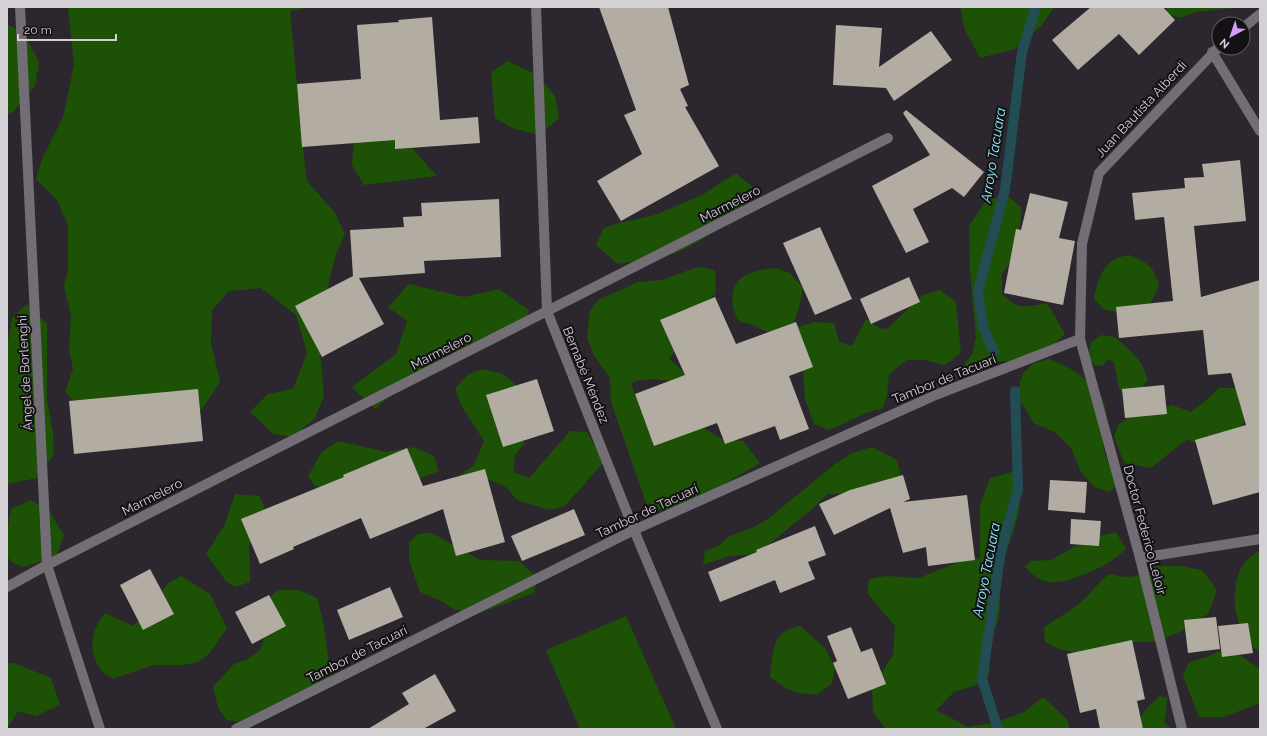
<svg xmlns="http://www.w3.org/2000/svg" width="1267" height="736" font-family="Raleway,sans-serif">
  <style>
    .green { fill: #1d5106 }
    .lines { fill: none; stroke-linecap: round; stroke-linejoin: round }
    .stream { stroke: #224d55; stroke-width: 10 }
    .building { fill: #b3aca3 }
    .minor { stroke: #736d75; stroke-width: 10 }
    .labels { text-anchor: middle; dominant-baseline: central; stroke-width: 4; stroke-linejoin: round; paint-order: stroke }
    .street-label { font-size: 13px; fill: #d4d1d6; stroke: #131114 }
    .water-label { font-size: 14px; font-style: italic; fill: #8fecfd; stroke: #131114 }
  </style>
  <rect width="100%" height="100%" fill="#2c272e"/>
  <g class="green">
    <polygon points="68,7 311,7 290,11 306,177 310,185 334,211 345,234 336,254 329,281 324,331 320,354 324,396 315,418 293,437 273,434 250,412 268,394 293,389 307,353 296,315 261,288 229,291 212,310 211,343 220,382 202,409 177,415 82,410 65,391 73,369 69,349 71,317 64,286 68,269 68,225 57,200 36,179 42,159 63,117 74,65"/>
    <polygon points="960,7 1054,7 1042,25 1015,49 980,58 965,30"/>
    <polygon points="1166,7 1244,7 1196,12 1180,18 1168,14"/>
    <polygon points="7,24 24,34 39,62 35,86 13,112 7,115"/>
    <polygon points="508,61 537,75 555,96 559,118 539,135 512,128 495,118 491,72"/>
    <polygon points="356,116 404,134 412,148 437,176 364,185 352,165"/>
    <path d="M736,173l20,17c-19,27 -48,49 -78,62 -15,7 -43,9 -60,12l-22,-19 7,-16 12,-5 40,-9 47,-20z"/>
    <path d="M1005,194l17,14 -3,24 -7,27 -10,15v20c15,16 25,13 45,9l18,31 -16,15 -25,12h-25l-31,7 -3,-4 7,-10 4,-16 -6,-67 -1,-45 16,-24z"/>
    <path d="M1129,255c19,7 25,12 30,31l-8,16 -13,10 -18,1 -16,-4 -10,-10c4,-23 10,-40 35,-44z"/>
    <path d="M698,267l17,3 1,23 -10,10 -37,56 11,9 14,18c-20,-4 -43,-11 -63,-3l9,26 12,17 47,-1 23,14 21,2 17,22 -88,52 -26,-12 -35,-101 -1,-24 -16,-22 -7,-19 3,-26 8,-11 40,-18 24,-2z"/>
    <path d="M775,268l15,5 13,15 -4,20 -5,14 5,5 15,-5 20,1 5,19 13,4 14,-27 14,9 7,1 36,-34 17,-5 16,12 5,51 -16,12 -20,-5h-18l-18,14 -2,22 -5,13c-19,3 -35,14 -53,21l-15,-6 -9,-25 -2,-29 -29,-35 -23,-11 -11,-2c-11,-14 -12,-39 8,-48 8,-4 18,-5 27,-6z"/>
    <polygon points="409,284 464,297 499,289 529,310 525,328 488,343 452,352 427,367 399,388 375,409 352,387 396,354 407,321 388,307"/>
    <polygon points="27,304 47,324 47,399 53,434 54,454 37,478 7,484 7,347 12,318"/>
    <polygon points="1101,335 1115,337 1132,352 1142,365 1148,380 1138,392 1126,395 1119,389 1114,362 1108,359 1103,366 1094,365 1088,355 1091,342"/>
    <path d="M1049,359c21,7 54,28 57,52 1,11 -4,21 -3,32 1,13 9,28 14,41l-7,8 -16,-5 -13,-15 -10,-24 -15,-15 -22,-10 -16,-26 2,-16 4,-9 10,-9z"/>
    <polygon points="482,369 503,374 521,389 524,444 515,455 513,472 529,478 570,431 587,432 604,462 564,507 549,510 517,500 506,487 485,478 440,490 474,465 484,441 461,405 455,388 469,374"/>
    <polygon points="1219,388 1245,388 1247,414 1239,435 1204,448 1187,439 1151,468 1124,463 1114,436 1119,424 1131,416 1172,405 1191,412 1203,403"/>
    <polygon points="338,441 387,452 414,447 434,456 439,471 421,478 403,470 329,489 315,486 308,476 322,452"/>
    <polygon points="872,447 897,460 903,483 850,494 827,494 812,509 757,554 730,556 703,565 705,551 718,546 728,537 754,527 768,519 835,464 852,453"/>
    <path d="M1016,471c9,37 0,51 -11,85 -7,19 -3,38 -6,58 -2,12 -9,25 -10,38 -1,6 0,14 1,21l-11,11 -25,8 -18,18 32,17 29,-5 27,-10 19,-15 24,22 3,10h-184l-13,-16 -1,-26 21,-32 2,-29 -28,-33 2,-14 17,-3 33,2 42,-17 19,-3v-53l10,-27z"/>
    <polygon points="235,494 259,496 270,520 249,544 250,582 235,587 226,581 206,554 225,524"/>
    <path d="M31,500l18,11 15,24 -8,22 -33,10c-5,-2 -11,-4 -14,-8 -8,-10 1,-38 2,-50z"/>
    <path d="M1116,532l10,17c-6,5 -11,10 -18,14 -12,7 -45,22 -59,19 -9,-1 -18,-8 -24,-15l6,-6 20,-1 39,-22z"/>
    <polygon points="432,533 480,560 519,561 538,578 534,593 479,613 455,610 441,601 420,592 409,560 409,542 418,534"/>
    <path d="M1260,551v102c-4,-4 -8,-7 -11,-11 -19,-24 -22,-78 11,-91z"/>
    <path d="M1156,566h24l22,4 15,20 -9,24 -28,18 -26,10h-30l-35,14 -30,-7 -14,-7 -1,-14c12,-10 26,-16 38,-27 10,-8 16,-19 27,-27 23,6 27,3 47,-8z"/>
    <path d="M181,576l29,18 17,34 -17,25 -12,9 -15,3h-30l-40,14c-4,-3 -10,-6 -13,-10 -12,-20 -9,-39 5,-56l28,13 17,-16 18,-27z"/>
    <path d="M278,590h21l18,8c8,24 9,51 14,77l-13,11 -78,36 -13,-2 -9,-12 -5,-21 21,-23 14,-5 12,-9 8,-22 -3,-26z"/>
    <polygon points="626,616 676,729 580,729 546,650"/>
    <path d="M800,626l25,22 10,20 -3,15 -15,12c-23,-2 -29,-4 -47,-18 4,-26 0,-45 30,-51z"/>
    <path d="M1224,651l16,4 20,14v34l-36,14h-25l-16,-41c6,-16 6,-13 20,-18 9,-2 10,-6 21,-7z"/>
    <polygon points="7,663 14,663 51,678 60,705 36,716 18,711 7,729"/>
    <path d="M1160,696l7,2 -1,17 -2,7 8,7h-34c0,-14 11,-24 22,-33z"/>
  </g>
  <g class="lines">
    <g class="stream">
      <polyline points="994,352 983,327 978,290 1005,190 1022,52 1036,7"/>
      <polyline points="998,729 982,679 1001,551 1018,489 1015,391"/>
    </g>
  </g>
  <g class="building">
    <polygon points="599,7 668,7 689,85 680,89 688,106 685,107 719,166 621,221 597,181 642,154 624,115 636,110"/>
    <polygon points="1091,7 1163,7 1175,20 1139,55 1119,34 1078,70 1052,40"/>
    <polygon points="432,17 440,120 478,117 480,143 395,149 395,140 302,147 297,84 361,79 357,25 399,22 398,20"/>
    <polygon points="836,25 882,28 879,67 931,31 952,60 894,101 886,88 833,85"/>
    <polygon points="906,110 984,172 964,197 952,188 913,209 929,242 906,253 872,186 930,155 903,113"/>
    <polygon points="1240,160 1246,221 1194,226 1201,297 1260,280 1260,492 1213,505 1195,440 1246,425 1231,373 1208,375 1203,330 1119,338 1116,307 1173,301 1164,217 1135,220 1132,193 1185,188 1184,178 1204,177 1202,164"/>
    <polygon points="1030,193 1068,202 1059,238 1075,241 1063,305 1004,293 1016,229 1021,230"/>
    <polygon points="499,199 501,257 424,261 425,273 359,278 384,324 322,357 295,306 353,276 350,230 404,227 403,217 422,216 421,203"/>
    <polygon points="820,227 852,299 815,315 783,243"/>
    <polygon points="909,277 920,302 871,324 860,299"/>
    <polygon points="715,297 736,344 796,322 813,367 789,376 809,429 780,440 775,426 725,444 717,423 654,446 635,394 685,375 660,320"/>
    <polygon points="537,379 554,431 503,447 486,395"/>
    <polygon points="1164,385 1167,414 1125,418 1122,389"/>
    <polygon points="198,389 203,441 74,454 69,401"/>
    <polygon points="407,448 423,486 485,469 505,542 456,556 443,509 370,539 361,518 293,547 294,549 260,564 241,519 344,477 343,475"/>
    <polygon points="903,475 910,499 903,502 967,495 975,560 928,566 926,547 903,553 890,508 834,535 819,504 850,490"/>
    <polygon points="1050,480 1087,482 1085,513 1048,510"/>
    <polygon points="574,509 585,535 522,561 511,536"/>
    <polygon points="1071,519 1101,521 1099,546 1070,544"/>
    <polygon points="815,526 826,555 808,562 815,579 780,593 775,580 720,602 708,572 757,552 756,550"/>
    <polygon points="150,569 174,614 143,630 120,585"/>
    <polygon points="390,587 403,617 349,640 337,610"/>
    <polygon points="269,595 286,626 252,644 235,612"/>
    <polygon points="1216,617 1220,649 1188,653 1184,620"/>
    <polygon points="1248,623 1253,653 1222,657 1218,626"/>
    <polygon points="851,627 861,652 872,648 886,684 848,699 833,663 837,661 827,636"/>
    <polygon points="1132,640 1145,699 1137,701 1143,729 1100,729 1096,709 1080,713 1067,654"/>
    <polygon points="435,674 456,711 423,729 368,729 409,704 402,693"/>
  </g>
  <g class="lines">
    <g class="minor">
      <polyline points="20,7 47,565 100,729"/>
      <polyline points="536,7 547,311 634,530 717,729"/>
      <polyline points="1243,28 1260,14"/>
      <polyline points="1212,52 1260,131"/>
      <polyline points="1140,558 1260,539"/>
      <polyline points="7,587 47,565 888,138"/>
      <polyline points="236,729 634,530 938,394 1080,339"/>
      <polyline points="1182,729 1140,558 1080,339 1082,244 1099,173 1219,47"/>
    </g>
  </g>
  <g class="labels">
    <g class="street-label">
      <text transform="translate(1141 109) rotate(-47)">Juan Bautista Alberdi</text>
      <text transform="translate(730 204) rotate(-27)">Marmelero</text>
      <text transform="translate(441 351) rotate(-27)">Marmelero</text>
      <text transform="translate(25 373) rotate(-93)">Ángel de Borlenghi</text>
      <text transform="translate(586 375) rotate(68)">Bernabé Méndez</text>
      <text transform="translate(944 379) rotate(-22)">Tambor de Tacuarí</text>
      <text transform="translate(152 497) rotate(-27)">Marmelero</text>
      <text transform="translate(647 511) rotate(-25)">Tambor de Tacuarí</text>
      <text transform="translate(1145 530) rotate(75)">Doctor Federico Leloir</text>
      <text transform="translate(357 654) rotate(-27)">Tambor de Tacuarí</text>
    </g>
    <g class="water-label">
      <text transform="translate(993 155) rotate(-81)">Arroyo Tacuara</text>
      <text transform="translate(986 570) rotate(-79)">Arroyo Tacuara</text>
    </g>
  </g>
  <rect width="1267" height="736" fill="none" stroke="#d4d1d6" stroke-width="16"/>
  <g transform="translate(1231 36) rotate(220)"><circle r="19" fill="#131114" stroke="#605e62"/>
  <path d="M0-3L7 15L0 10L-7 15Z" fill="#d29cfd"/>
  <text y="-6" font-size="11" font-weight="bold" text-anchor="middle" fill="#d4d1d6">N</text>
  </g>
  <path d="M18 34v6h98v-6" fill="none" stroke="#d4d1d6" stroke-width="2"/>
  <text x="24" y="34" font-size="12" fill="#d4d1d6" stroke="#131114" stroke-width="3" paint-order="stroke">20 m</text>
</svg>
